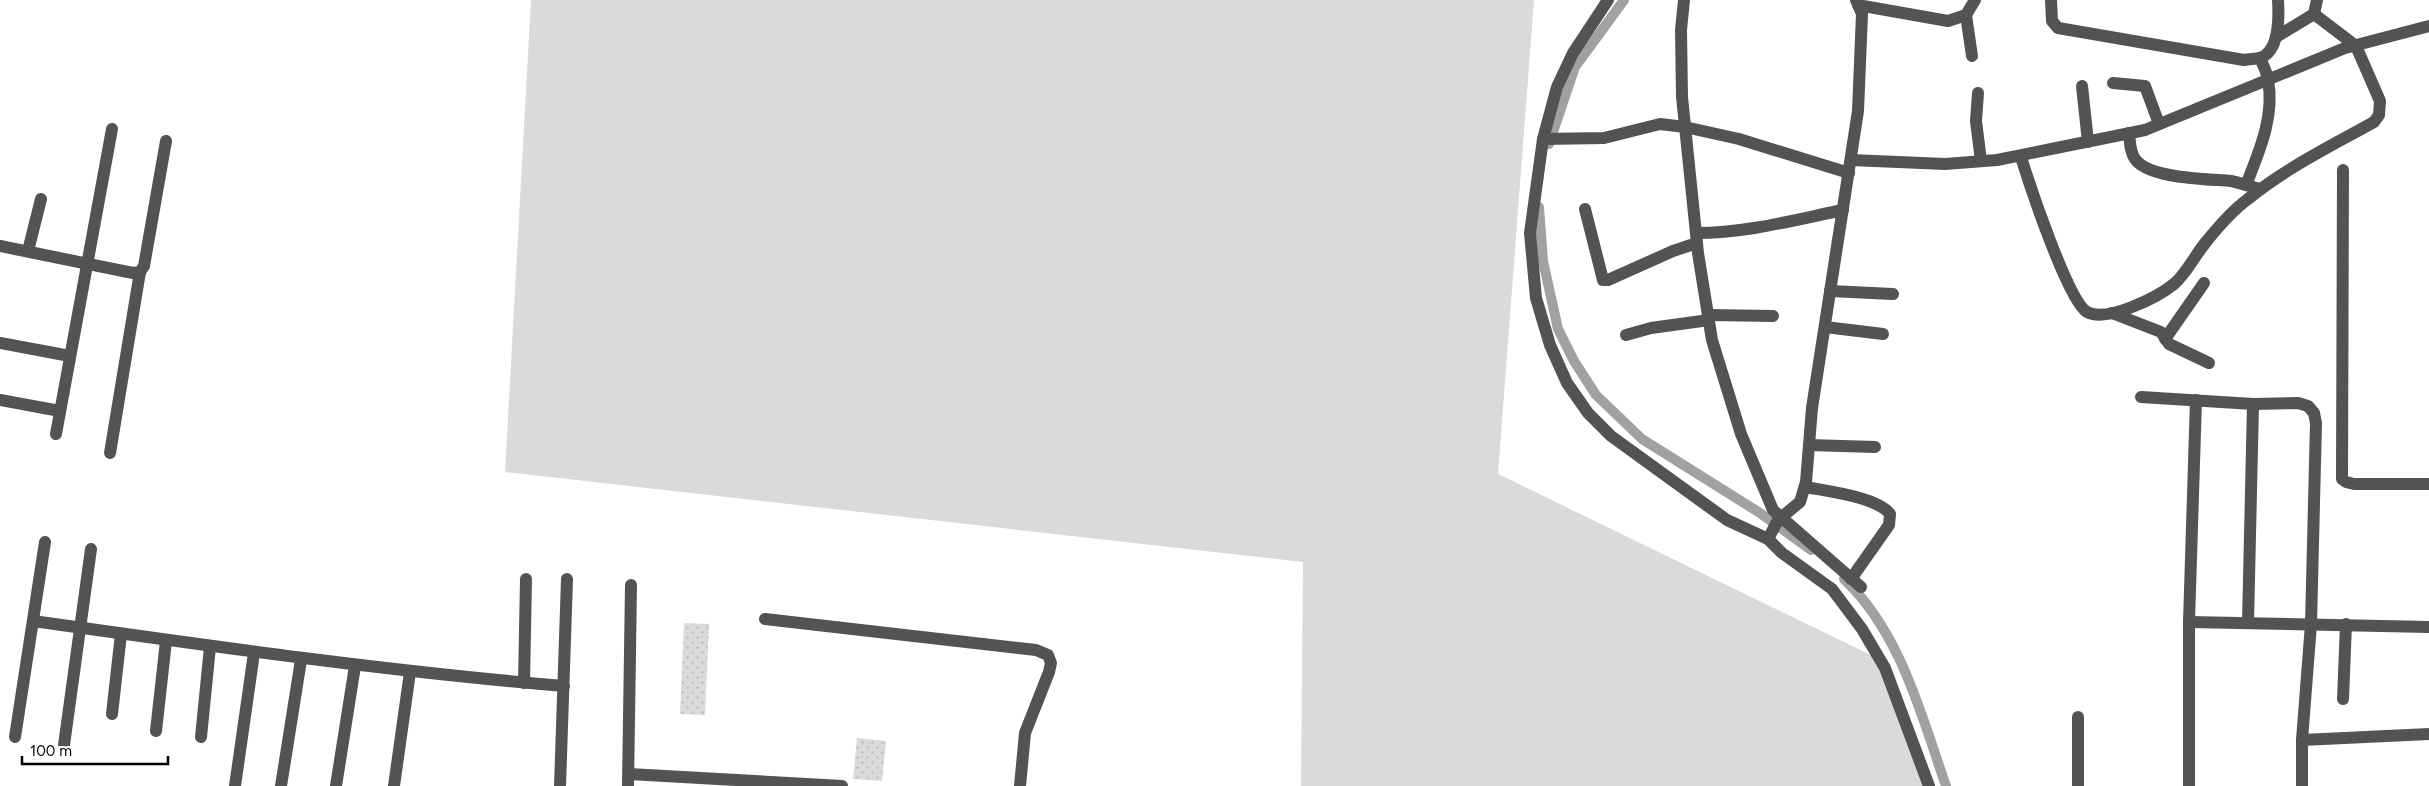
<svg xmlns="http://www.w3.org/2000/svg" width="2429" height="786" font-family="Figtree,sans-serif">
  <style>
    .grass { fill: #dadada }
    .park { fill: url(#park-dots) }
    .lines { fill: none; stroke-linecap: round; stroke-linejoin: round }
    .canal { stroke: #a1a1a1; stroke-width: 10 }
    .minor { stroke: #535353; stroke-width: 12 }
  </style>
  <defs>
    <pattern id="park-dots" width="8" height="8" patternUnits="userSpaceOnUse" patternTransform="scale(1.25)"><rect width="8" height="8" fill="#dadada"/><path d="M2 2h.1M6 6h.1" fill="none" stroke="#b9b9b9" stroke-width="1.8" stroke-linecap="round"/></pattern>
  </defs>
  <rect width="100%" height="100%" fill="#fff"/>
  <polygon class="grass" points="531,0 1534,0 1498,474 1879,659 1928,786 1301,786 1303,562 505,472"/>
  <g class="park">
    <polygon points="684,623 709,624 705,715 680,714"/>
    <polygon points="857,738 886,741 882,781 853,779"/>
  </g>
  <g class="lines">
    <g class="canal">
      <polyline points="1549,144 1575,67 1624,0"/>
      <polyline points="1539,207 1543,261 1558,329 1574,361 1596,395 1642,439 1760,513 1811,550"/>
      <path d="M1844,579c57,54 77,136 102,207"/>
    </g>
    <g class="minor">
      <polyline points="1608,0 1573,53 1557,87 1543,139 1530,233 1536,298 1550,345 1567,383 1588,413 1611,436 1727,520 1768,539 1782,553 1832,589 1862,629 1885,668 1929,786"/>
      <polyline points="1684,0 1681,30 1682,97 1698,253 1712,340 1741,434 1773,510 1861,587"/>
      <path d="M2051,0l1,21 6,7 186,32c5,-1 11,-1 16,-2 20,-7 19,-41 18,-58"/>
      <polyline points="1858,5 1948,21 1966,15 1975,0"/>
      <polyline points="1966,15 1972,56"/>
      <polyline points="2276,37 2314,14 2317,0"/>
      <polyline points="2113,83 2145,86 2159,124"/>
      <polyline points="2082,86 2088,142"/>
      <polyline points="1978,93 1976,121 1981,161"/>
      <path d="M2129,133c1,9 1,19 6,26 14,20 74,20 96,22 10,2 20,6 30,8"/>
      <polyline points="1543,139 1604,138 1660,124 1685,127 1739,139 1849,173"/>
      <path d="M2021,157c8,26 47,144 66,155 20,11 71,-15 87,-28 13,-11 21,-29 32,-42 12,-15 27,-32 42,-43 38,-31 83,-53 126,-77l5,-7 1,-14 -24,-55 -42,-32"/>
      <polyline points="1851,160 1945,164 1997,160 2145,130 2345,48 2429,26"/>
      <polyline points="2343,170 2342,479 2346,482 2354,484 2429,484"/>
      <path d="M2246,185c13,-33 29,-69 22,-105 -1,-8 -5,-15 -8,-22"/>
      <polyline points="1585,209 1603,280 1608,280 1673,251 1697,243"/>
      <path d="M1696,233c50,0 98,-13 147,-23"/>
      <polyline points="0,246 133,273 140,272 144,266 166,141"/>
      <polyline points="28,251 41,199"/>
      <polyline points="1830,291 1893,294"/>
      <polyline points="2112,313 2161,332 2169,344 2209,363"/>
      <polyline points="1708,315 1773,316"/>
      <polyline points="1825,327 1883,334"/>
      <polyline points="1626,335 1651,328 1709,320"/>
      <polyline points="2165,339 2204,283"/>
      <polyline points="0,343 70,356"/>
      <polyline points="2141,397 2253,404 2298,403 2308,406 2314,413 2316,423 2311,624 2302,740 2302,786"/>
      <polyline points="0,400 60,411"/>
      <polyline points="56,434 112,129"/>
      <polyline points="1809,445 1875,447"/>
      <polyline points="110,453 140,272"/>
      <path d="M1805,487c21,4 72,10 85,27l-1,11 -38,54"/>
      <polyline points="1768,539 1778,520 1800,502 1806,482 1812,408 1858,111 1862,14 1856,0"/>
      <polyline points="765,619 1036,650 1048,655 1051,663 1049,672 1025,733 1020,786"/>
      <path d="M33,621c177,25 353,50 531,65"/>
      <polyline points="2189,622 2429,627"/>
      <polyline points="2248,623 2253,404"/>
      <polyline points="524,683 526,579"/>
      <polyline points="2343,699 2346,624"/>
      <polyline points="112,714 121,634"/>
      <polyline points="156,731 166,641"/>
      <polyline points="15,737 45,542"/>
      <polyline points="201,737 210,647"/>
      <polyline points="2302,740 2429,734"/>
      <polyline points="64,745 91,549"/>
      <polyline points="629,774 842,786"/>
      <polyline points="235,786 254,653"/>
      <polyline points="281,786 301,660"/>
      <polyline points="336,786 355,666"/>
      <polyline points="394,786 410,672"/>
      <polyline points="560,786 567,579"/>
      <polyline points="628,786 631,585"/>
      <polyline points="2078,786 2078,717"/>
      <polyline points="2189,786 2189,622 2196,400"/>
    </g>
  </g>
  <path d="M22 756v8h146v-8" fill="none" stroke="#000000" stroke-width="2.5"/>
  <text x="30" y="756" font-size="15" fill="#000000" stroke="#ffffff" stroke-width="4" paint-order="stroke">100 m</text>
</svg>
